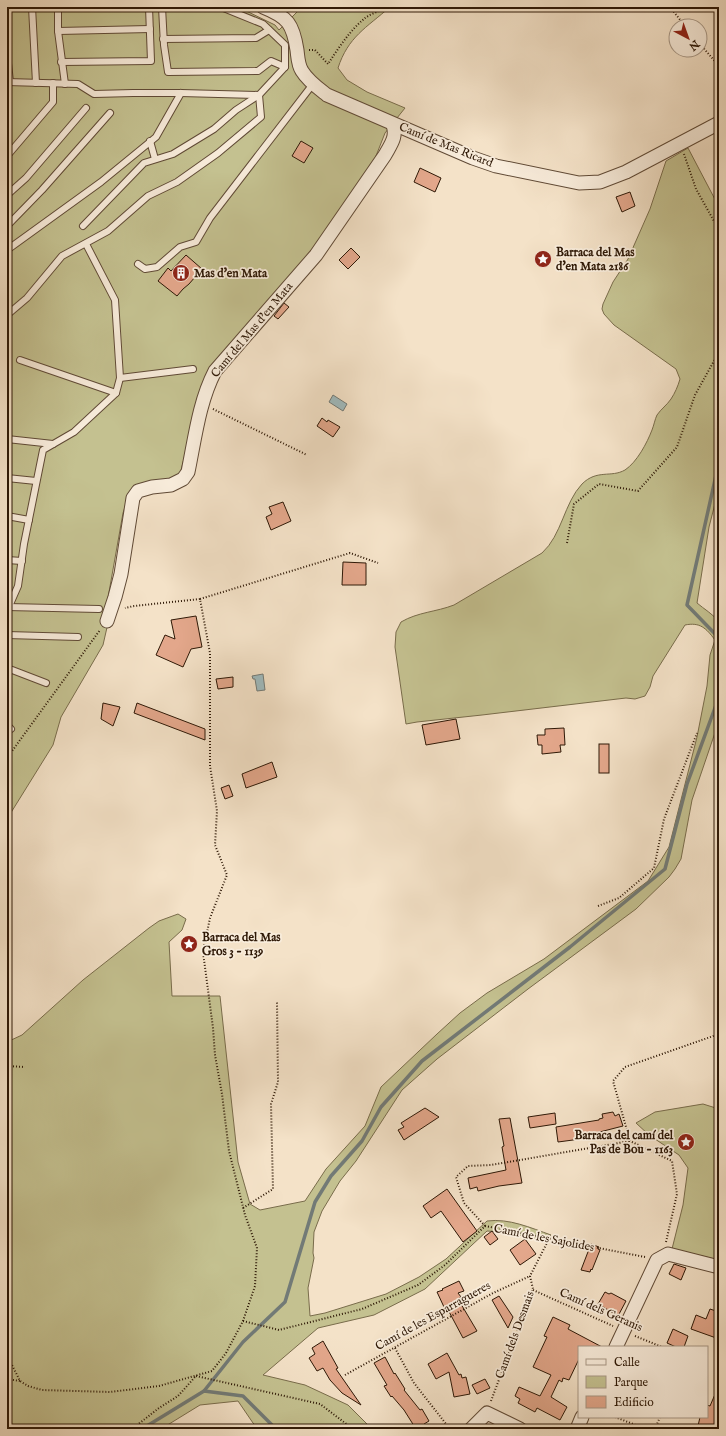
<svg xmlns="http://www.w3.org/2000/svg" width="726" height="1436" font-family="'IM FELL English',serif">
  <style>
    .green { fill: #c4c190; stroke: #796c4b }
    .water { fill: #a0bcc0; stroke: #727a76 }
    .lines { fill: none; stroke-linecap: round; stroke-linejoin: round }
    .stream { stroke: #727a76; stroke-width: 3.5 }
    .building { fill: #e3a78b; stroke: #2e1806 }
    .lane-casing { stroke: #604a36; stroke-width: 8 }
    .street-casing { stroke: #604a36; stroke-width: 15 }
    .path { stroke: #2e1806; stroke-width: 2; stroke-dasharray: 1 2; stroke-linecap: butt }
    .lane { stroke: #f8ecdb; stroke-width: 6 }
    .street { stroke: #f8ecdb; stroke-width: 13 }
    .labels { text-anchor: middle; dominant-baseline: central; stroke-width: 3.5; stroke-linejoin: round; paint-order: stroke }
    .street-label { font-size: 12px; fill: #2e1806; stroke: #f8ecdb }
    .poi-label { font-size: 12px; font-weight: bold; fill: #2e1806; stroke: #f8ecdb; text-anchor: start }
  </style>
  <rect width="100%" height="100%" fill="#f4e2c8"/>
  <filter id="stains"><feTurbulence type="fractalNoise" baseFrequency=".005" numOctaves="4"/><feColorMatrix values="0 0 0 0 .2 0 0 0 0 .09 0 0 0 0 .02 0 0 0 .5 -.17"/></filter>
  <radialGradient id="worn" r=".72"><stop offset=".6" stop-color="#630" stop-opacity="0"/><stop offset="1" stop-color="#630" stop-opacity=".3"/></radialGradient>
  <g class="green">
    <path d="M7,7h231l37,18 4,5 19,-19 1,-4h91c-24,21 -42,30 -52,61l9,12 20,12 38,16 -20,25 -11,28 -64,96 -105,121 -25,96 -13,7 -27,5 -10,5 -7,22 -17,96 2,14 -5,22 -42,72 -8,28 -46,74z"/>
    <path d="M688,148l31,59v166l-2,5 2,7v103l-10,39 -12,76c7,6 16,11 22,19v99l-27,79 -11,59 -6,10 -6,8 -33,32 -108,80 -91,70 -35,31 -46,71 -16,20 -18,30 -8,21 -1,21 1,5 -6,30 2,28 15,-3 61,-19 33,-17 27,-18 41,-38c22,-3 44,7 64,14l-8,5 -40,-8 -16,-1 -62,58 -51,26 -56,13 -55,47 42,10 43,20 24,24h-113l-6,-6 -15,-22 -38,4 -39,24h-154v-387l15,-7 61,-55 66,-52 10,-7 19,-7 8,5 -4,11 -13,12 3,54h48l18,166 12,42 10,6 45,-9 21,-32 39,-43 16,-39 56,-53 23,-21 27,-20 57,-34 104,-78 21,-34 28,-110 10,-51 3,-31 5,-15c-9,-12 -15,-18 -30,-15l-32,51 -3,11 -5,9 -10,3 -9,-1 -144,17 -65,7 -11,2 -11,-77 1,-15 5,-10c17,-10 35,-10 53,-17l88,-52c20,-18 22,-50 40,-69 15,-15 29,-6 43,-14 12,-8 22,-27 27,-40 2,-5 3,-11 5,-15 4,-6 10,-10 14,-16 4,-6 7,-13 9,-20l-4,-10 -62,-44 -10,-11 -2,-5 1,-5 10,-22 15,-23 22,-50 16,-48z"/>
    <polygon points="703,1104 719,1109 719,1260 672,1249 683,1205 688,1168 679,1155 649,1135 636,1123 655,1112"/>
  </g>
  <g class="water">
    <polygon points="333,395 347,404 343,411 329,402"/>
    <polygon points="263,674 265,690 257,691 255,679 253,679 252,676"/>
  </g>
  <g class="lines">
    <g class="stream">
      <polyline points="719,462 687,605 719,638"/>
      <polyline points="204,1391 243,1342 285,1302 315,1202 331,1176 362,1141 381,1107 422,1061 570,947 665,869 687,784 719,697"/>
      <polyline points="142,1429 204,1391 243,1396 276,1429"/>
    </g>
  </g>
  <g class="building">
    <polygon points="301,141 313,148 304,163 292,156"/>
    <polygon points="420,168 441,178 435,192 414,182"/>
    <polygon points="630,192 635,206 622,212 616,197"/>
    <polygon points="351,248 360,257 348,269 339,260"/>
    <polygon points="186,255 202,269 189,284 183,289 177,296 158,281 168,268 171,271"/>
    <polygon points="284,303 289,307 278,319 274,316"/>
    <polygon points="322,418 327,422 328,420 340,427 333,437 317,426"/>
    <polygon points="283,502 291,521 271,530 266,517 272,514 269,507"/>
    <polygon points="343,562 366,563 366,585 342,585"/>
    <polygon points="196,616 202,647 191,649 183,667 156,655 165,635 175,639 171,620"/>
    <polygon points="233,677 233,687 218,689 216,679"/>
    <polygon points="103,703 120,707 113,726 101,719"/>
    <polygon points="137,703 205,729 205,740 134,713"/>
    <polygon points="456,719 460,739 426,745 422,725"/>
    <polygon points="564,728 565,745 560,745 561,752 542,754 542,745 538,745 537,735 545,735 545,729"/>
    <rect x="599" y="744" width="10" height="29"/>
    <polygon points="272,762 277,777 246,788 242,774"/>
    <polygon points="229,785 233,796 225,799 221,788"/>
    <polygon points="425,1108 439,1117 404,1140 398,1130 404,1127 401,1123"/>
    <polygon points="613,1112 615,1116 619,1114 623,1126 588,1135 588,1138 558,1142 556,1127 599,1120 599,1119 603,1118 602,1114"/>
    <polygon points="555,1113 556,1124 530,1128 528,1117"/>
    <polygon points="510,1118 522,1183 499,1186 478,1191 477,1187 470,1189 468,1178 506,1170 502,1147 504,1146 499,1119"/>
    <polygon points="447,1189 477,1231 463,1242 441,1211 431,1218 423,1206"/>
    <polygon points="492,1231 498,1239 490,1245 484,1237"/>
    <polygon points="525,1239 536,1254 520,1265 510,1250"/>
    <polygon points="591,1244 599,1247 598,1249 600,1250 592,1270 591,1269 590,1272 581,1270"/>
    <polygon points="674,1264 686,1268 681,1280 669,1274"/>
    <polygon points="459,1281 464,1291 458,1293 461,1297 458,1299 477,1331 463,1338 446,1306 444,1307 437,1292 443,1290 442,1289"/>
    <polygon points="605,1292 609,1294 611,1293 626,1301 618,1316 598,1304"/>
    <polygon points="499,1296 513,1317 508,1328 492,1300"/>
    <polygon points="710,1309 719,1312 719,1339 691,1329 696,1315 706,1319"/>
    <polygon points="553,1317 570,1325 568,1329 602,1347 579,1347 579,1359 569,1380 563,1378 562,1382 559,1380 551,1397 567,1407 560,1420 537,1408 535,1412 518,1403 520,1399 515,1396 519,1387 540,1396 551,1375 533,1367 547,1337 544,1336"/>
    <polygon points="673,1329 688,1336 684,1347 676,1347 667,1343"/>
    <polygon points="323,1341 338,1368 336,1369 361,1405 342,1393 330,1380 323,1368 317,1371 309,1358 315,1354 312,1348"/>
    <polygon points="447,1353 459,1375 461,1374 462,1378 466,1377 470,1394 454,1397 449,1372 436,1379 428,1364"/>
    <polygon points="385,1357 394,1374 395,1373 405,1389 404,1390 420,1410 422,1409 429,1421 424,1424 428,1429 416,1429 404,1410 392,1396 391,1397 384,1386 387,1385 374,1363"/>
    <polygon points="485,1379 490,1388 477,1394 472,1385"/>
    <polygon points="719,1385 719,1429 707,1429 698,1426 700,1417 707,1417 707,1405 710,1406"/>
  </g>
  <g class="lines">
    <g class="lane-casing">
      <g id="lane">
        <polyline points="32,7 36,83"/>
        <polyline points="58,7 58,31 65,84"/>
        <polyline points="162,7 164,45 168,72 258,71 271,61 285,67"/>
        <polyline points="58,31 150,29"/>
        <polyline points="163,39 256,38 269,30"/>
        <polyline points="7,54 10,82"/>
        <polyline points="61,62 151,61 149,7"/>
        <polyline points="7,82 78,84 94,94 133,93 181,93 259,95 261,117 218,153 177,182 148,196 108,231 62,256 27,298 7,315"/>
        <polyline points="150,141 155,159"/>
        <polyline points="7,156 53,102 53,83"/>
        <polyline points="7,195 26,178 86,108"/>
        <polyline points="7,226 42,190 110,113"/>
        <polyline points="83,226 144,163 173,154 214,129 236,110 259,95 285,67 285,45 263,24 221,7"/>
        <polyline points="7,250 101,182 156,137 181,93"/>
        <polyline points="138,264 145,269 157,267 180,247 196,242 210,218 313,84"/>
        <polyline points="20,360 116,393"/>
        <polyline points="120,378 193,369"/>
        <polyline points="7,439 53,444"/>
        <polyline points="7,478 36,481"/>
        <polyline points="7,516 29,520"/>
        <polyline points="7,560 22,561"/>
        <polyline points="7,607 99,609"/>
        <polyline points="7,611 18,586 24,544 43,450 74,432 116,393 120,378 115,300 86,244"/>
        <polyline points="7,635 78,637"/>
        <polyline points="7,668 46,683"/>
        <polyline points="7,725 11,729"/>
      </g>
    </g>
    <g class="street-casing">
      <g id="street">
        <path d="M263,7c25,10 30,17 34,43 1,8 1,15 5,21 6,10 16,17 25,24l146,63 23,8 83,17 21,-1 26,-10 93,-49"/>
        <path d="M107,621l8,-24 6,-23 12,-76 5,-7 14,-4 19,-2 12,-6 5,-7c7,-34 11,-70 27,-101l101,-116 69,-100c6,-11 12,-18 8,-30"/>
        <polyline points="616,1347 657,1260 668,1254 719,1267"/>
        <polyline points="471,1429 487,1413 520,1429"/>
        <polyline points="577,1429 582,1417"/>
      </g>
    </g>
    <g class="path">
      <polyline points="670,7 685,26"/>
      <polyline points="700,44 719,66"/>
      <path d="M309,50h6l13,14c10,-15 22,-34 36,-45 5,-5 15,-7 22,-12"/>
      <polyline points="684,154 696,189 719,230"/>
      <polyline points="213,409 307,455"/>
      <polyline points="567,543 574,504 599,484 638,491 677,447 695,395 719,352"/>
      <polyline points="200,599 350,553 378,563"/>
      <polyline points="7,758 100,630"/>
      <polyline points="598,906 619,898 654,868 664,819 697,733"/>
      <polyline points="7,1066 25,1067"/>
      <polyline points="243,1208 273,1189 271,1104 278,1082 277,1001"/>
      <polyline points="485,1226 464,1203 456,1177 468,1166 491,1165 630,1141"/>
      <polyline points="485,1226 645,1257"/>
      <polyline points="666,1242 677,1194 672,1161 630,1141 613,1081 625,1067 719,1034"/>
      <polyline points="533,1290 613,1326"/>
      <polyline points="243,1321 279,1330 362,1309 418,1285 445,1265 485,1226"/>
      <polyline points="635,1336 662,1347"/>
      <polyline points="7,1345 10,1361 20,1381 28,1386 42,1390 110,1392 159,1386 212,1371 226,1353 243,1321 255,1286 257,1248 245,1215 229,1151 222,1094 215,1055 213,1028 203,952 210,918 227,875 215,845 217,811 210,766 210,653 200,599 134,606 125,608"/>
      <polyline points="395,1348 414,1383 450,1429"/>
      <polyline points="345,1375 493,1293 530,1276"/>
      <polyline points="196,1376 320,1404 353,1429"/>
      <polyline points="7,1379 20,1381"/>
      <polyline points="491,1401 533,1289 530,1276 549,1239"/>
      <polyline points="615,1417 646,1429"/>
      <polyline points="132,1429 159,1408 178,1396 195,1377"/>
      <polyline points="655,1429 660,1417"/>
    </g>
    <use href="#lane" class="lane"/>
    <use href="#street" class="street"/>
  </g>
  <defs>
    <g id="sight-disc" transform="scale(0.9)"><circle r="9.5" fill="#8f2418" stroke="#f8ecdb"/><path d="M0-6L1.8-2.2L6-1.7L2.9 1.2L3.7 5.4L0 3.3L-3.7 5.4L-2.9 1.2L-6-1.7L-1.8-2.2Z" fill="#fff"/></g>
    <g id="building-disc" transform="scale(0.9)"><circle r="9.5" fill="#8f2418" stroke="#f8ecdb"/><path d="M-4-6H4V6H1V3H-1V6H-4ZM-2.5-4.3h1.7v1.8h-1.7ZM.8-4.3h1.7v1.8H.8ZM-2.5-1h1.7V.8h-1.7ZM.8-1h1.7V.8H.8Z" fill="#fff"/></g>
  </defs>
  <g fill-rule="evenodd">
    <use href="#sight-disc" x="543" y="259"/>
    <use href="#building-disc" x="181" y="273"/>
    <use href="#sight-disc" x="189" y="944"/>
    <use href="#sight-disc" x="686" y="1142"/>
  </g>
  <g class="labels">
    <g class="street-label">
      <text transform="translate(446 145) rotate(22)">Camí de Mas Ricard</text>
      <text transform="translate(252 330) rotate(-50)">Camí del Mas d'en Mata</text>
      <text transform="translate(544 1238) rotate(11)">Camí de les Sajolides</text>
      <text transform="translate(601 1310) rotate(24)">Camí dels Geranis</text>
      <text transform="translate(433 1316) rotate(-29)">Camí de les Esparragueres</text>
      <text transform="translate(515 1335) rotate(-70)">Camí dels Desmais</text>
    </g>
    <g class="poi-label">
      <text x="556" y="252">Barraca del Mas<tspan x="556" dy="14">d'en Mata 2186</tspan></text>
      <text x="194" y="273">Mas d'en Mata</text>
      <text x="202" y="937">Barraca del Mas<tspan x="202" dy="14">Gros 3 - 1139</tspan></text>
      <text x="673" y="1135" text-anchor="end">Barraca del camí del<tspan x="673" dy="14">Pas de Bou - 1163</tspan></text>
    </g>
  </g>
  <rect width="726" height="1436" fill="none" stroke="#f4e2c8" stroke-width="24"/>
  <rect x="8" y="8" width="710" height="1420" fill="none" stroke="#2e1806" stroke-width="2"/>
  <rect x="12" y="12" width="702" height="1412" fill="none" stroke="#2e1806"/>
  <rect x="578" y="1346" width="130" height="72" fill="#f8ecdb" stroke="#a79786"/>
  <rect x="586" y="1359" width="20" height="6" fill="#f8ecdb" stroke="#a79786"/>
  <text x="614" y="1366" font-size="12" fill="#2e1806">Calle</text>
  <rect x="586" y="1376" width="20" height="12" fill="#c4c190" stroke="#a79786"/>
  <text x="614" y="1386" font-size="12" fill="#2e1806">Parque</text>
  <rect x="586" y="1396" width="20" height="12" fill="#e3a78b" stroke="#a79786"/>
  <text x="614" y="1406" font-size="12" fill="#2e1806">Edificio</text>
  <g transform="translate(688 38) rotate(139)"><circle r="19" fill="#f8ecdb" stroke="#a79786"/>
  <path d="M0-3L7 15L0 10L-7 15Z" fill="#8f2418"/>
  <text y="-6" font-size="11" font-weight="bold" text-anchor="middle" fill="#2e1806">N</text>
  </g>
  <rect width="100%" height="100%" filter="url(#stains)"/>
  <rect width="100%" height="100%" fill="url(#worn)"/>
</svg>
